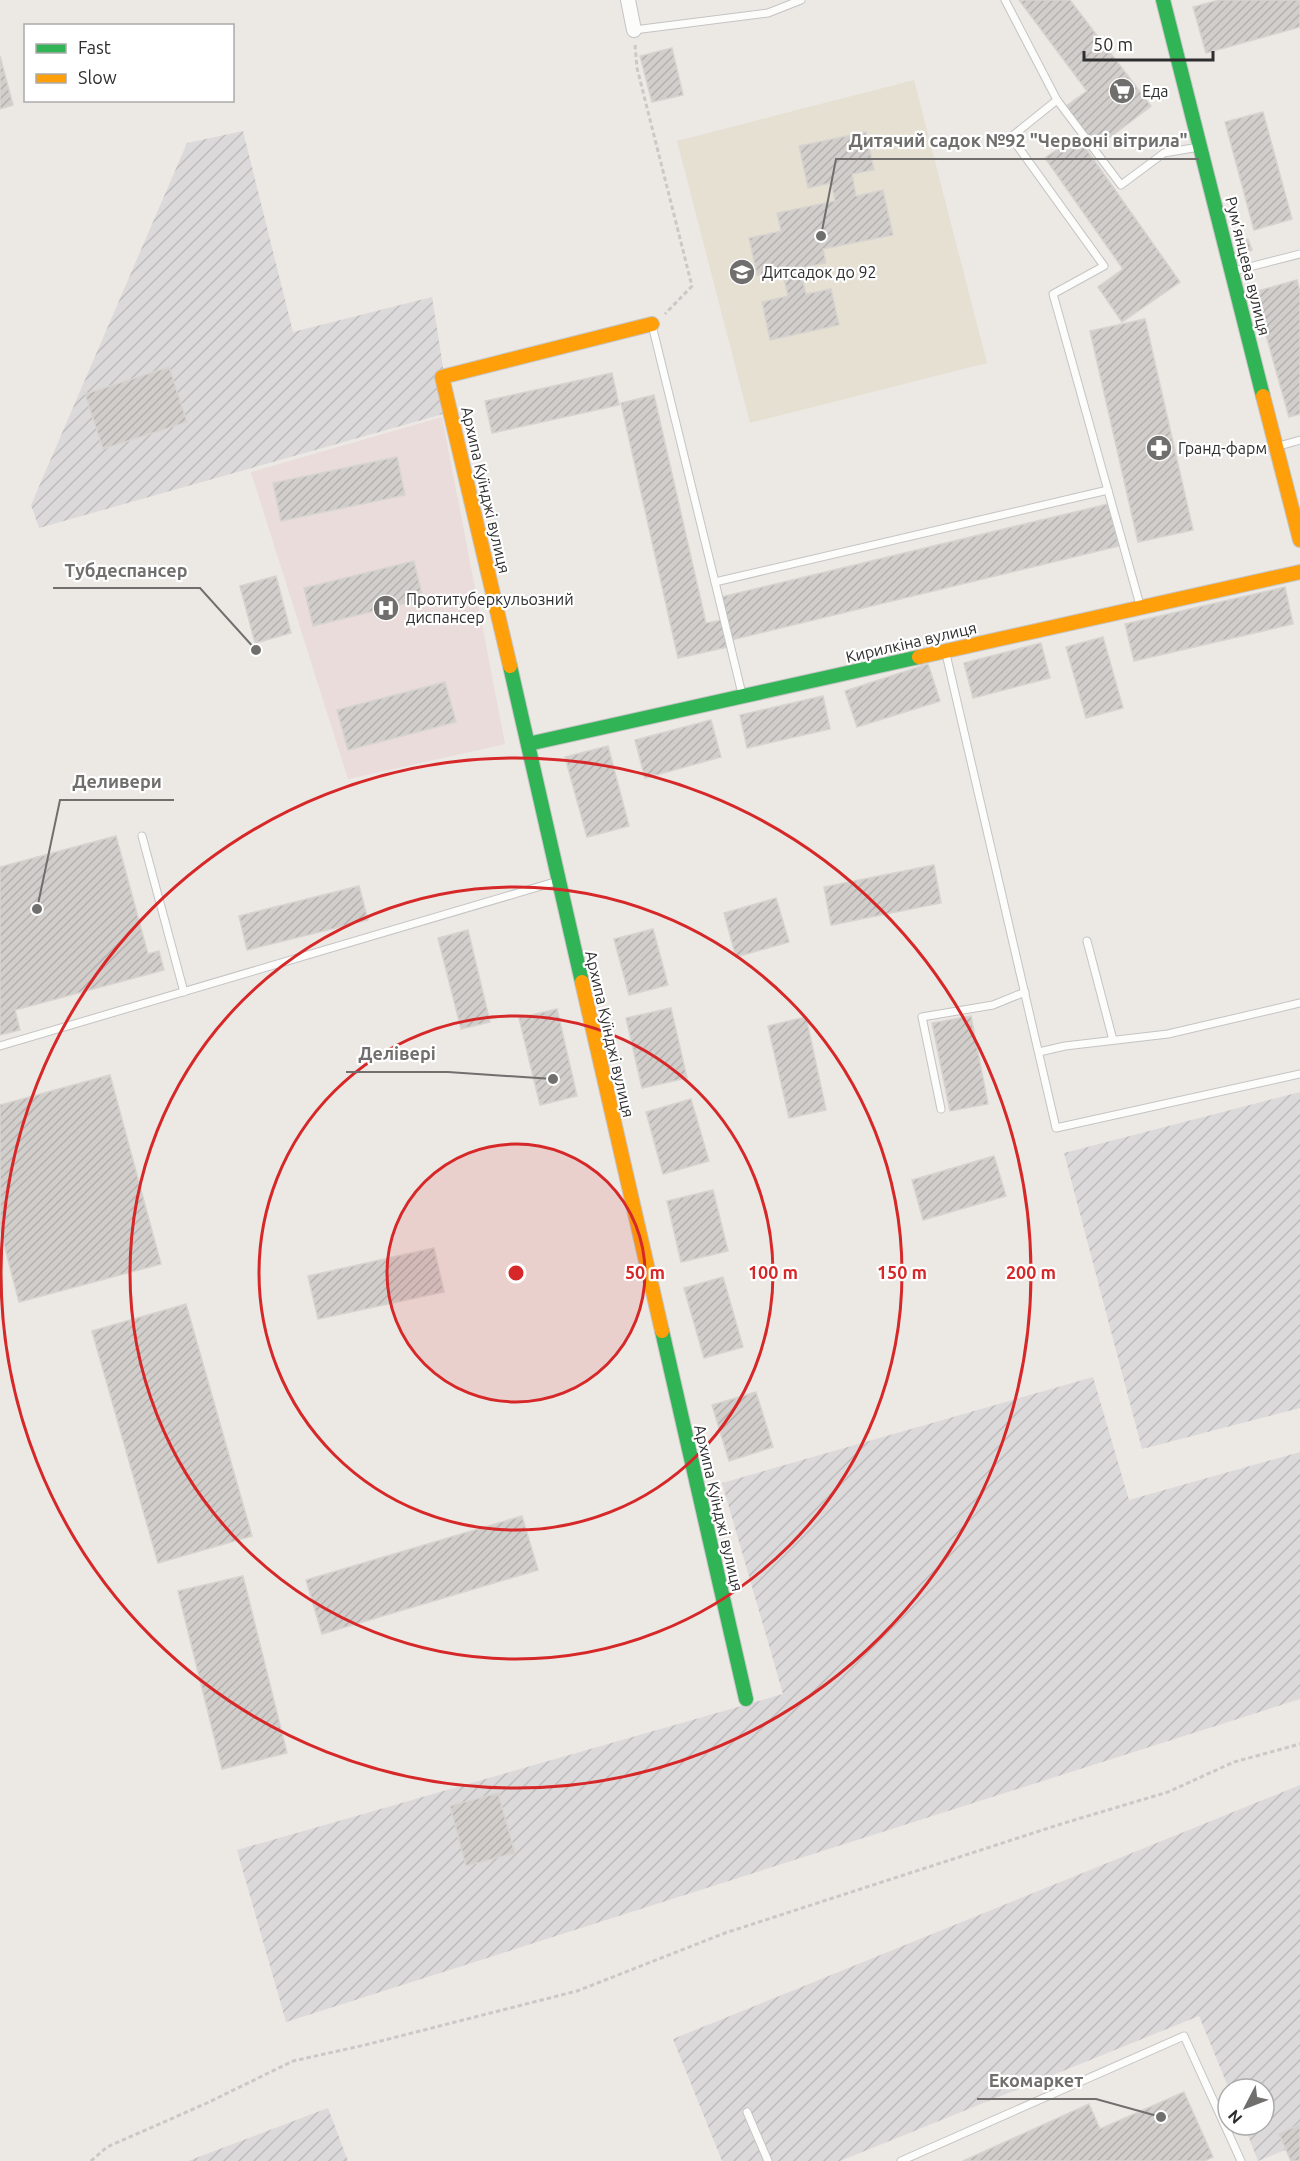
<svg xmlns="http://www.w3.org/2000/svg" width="1300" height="2161" font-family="Ubuntu,sans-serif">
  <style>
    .industrial { fill: url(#industrial-furrows) }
    .education { fill: #e6e0d3 }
    .medical { fill: #e9dcdb }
    .building { fill: url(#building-hatch); stroke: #d7d4d0; stroke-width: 1.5 }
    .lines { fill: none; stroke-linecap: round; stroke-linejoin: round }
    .lane-casing { stroke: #c5c4c5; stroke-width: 9 }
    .street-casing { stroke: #c5c4c5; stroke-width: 16 }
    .fast-casing { stroke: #c5c4c5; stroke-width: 16 }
    .slow-casing { stroke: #c5c4c5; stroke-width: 16 }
    .path { stroke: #c9c9c8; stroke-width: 3; stroke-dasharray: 4.5 3; stroke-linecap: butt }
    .lane { stroke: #fcfcfb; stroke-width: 7 }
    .street { stroke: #fcfcfb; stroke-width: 14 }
    .fast { stroke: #30b455; stroke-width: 14 }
    .slow { stroke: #ff9f0a; stroke-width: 14 }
    .ring { fill: none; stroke: #d62828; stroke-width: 3 }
    .labels { text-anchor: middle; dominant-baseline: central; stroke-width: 4.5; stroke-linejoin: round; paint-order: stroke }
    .poi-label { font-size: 16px; fill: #2e2e2e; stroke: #fff; text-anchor: start }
    .street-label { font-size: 16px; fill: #2e2e2e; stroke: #fff }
    .centre { fill: #d62828; stroke: #fff; stroke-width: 3 }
    .ring-label { font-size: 18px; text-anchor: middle; font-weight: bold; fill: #d62828; stroke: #fff; stroke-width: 4.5; stroke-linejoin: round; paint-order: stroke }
    .leader { fill: none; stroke: #706f6e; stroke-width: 2 }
    .callout-dot { fill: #706f6e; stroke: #fff; stroke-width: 2 }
    .callout-label { font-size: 18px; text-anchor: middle; font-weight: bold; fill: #706f6e; stroke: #fff; stroke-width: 4.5; stroke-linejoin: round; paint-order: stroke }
  </style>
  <defs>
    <pattern id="industrial-furrows" width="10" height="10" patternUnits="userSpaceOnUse" patternTransform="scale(1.5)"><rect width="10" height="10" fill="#dcd9db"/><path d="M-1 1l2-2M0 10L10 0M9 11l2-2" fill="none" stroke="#bdbbbc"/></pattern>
    <pattern id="building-hatch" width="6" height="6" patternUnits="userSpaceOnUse" patternTransform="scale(1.5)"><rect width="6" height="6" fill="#d1cecb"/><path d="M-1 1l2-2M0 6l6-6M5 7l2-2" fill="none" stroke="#b4b1af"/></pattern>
  </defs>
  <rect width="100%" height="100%" fill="#ece8e4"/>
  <g class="industrial">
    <polygon points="243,131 293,332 432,297 450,412 39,528 31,505 187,143"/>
    <polygon points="1300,1092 1300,1408 1142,1449 1064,1153"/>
    <polygon points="1093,1377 1129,1500 1300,1452 1300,1699 286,2022 237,1850 783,1694 722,1483"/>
    <polygon points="1300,1785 1300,2144 1258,2161 1244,2125 1264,2125 1264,2089 1229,2089 1199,2016 840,2161 722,2161 673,2039"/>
    <polygon points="328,2108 348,2161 188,2161"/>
  </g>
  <polygon class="education" points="914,80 987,363 750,423 677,141"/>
  <polygon class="medical" points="442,417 505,744 348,779 251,472"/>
  <g class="building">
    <polygon points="1019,0 1070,0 1151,106 1096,148 1065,107 1087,91"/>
    <polygon points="1219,0 1300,0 1300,27 1206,53 1193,7"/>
    <polygon points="672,48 683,95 652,102 640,56"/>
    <polygon points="0,56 13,105 0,109"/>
    <polygon points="1263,112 1292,219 1254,230 1225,122"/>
    <polygon points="866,132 874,170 852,174 856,196 883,190 893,235 823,249 826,263 800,268 806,294 831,289 839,325 770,340 762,302 788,296 782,269 757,275 749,238 781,231 777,213 835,201 831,183 808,188 799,146"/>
    <polygon points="1077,136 1180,282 1122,322 1098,287 1123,269 1045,158"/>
    <polygon points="1248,239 1252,250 1242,254 1237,243"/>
    <polygon points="1297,280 1300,292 1300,414 1289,417 1254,292"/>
    <polygon points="1145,319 1193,530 1138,542 1090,331"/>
    <polygon points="169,367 187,422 103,449 85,394"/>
    <polygon points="612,373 619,405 492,433 485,401"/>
    <polygon points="654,395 706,623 722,620 728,647 678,658 621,403"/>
    <polygon points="397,457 405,495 281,521 273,483"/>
    <polygon points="1108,504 1119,546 731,640 721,597"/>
    <polygon points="414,561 423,599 313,626 304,588"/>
    <polygon points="276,576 291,633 255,643 240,586"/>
    <polygon points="1285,587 1293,624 1134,661 1125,624"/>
    <polygon points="1103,637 1123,708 1086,718 1066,647"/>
    <polygon points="1041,643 1050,678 973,698 964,663"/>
    <polygon points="928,664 940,701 857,727 845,691"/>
    <polygon points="445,682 456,722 348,750 337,710"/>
    <polygon points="823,696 830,729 747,748 740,715"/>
    <polygon points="711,720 721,757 645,778 635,740"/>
    <polygon points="608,746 629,826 587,837 565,757"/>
    <polygon points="116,836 148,954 159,951 164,970 15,1010 20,1030 0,1035 0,867"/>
    <polygon points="934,865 941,903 831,925 824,887"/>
    <polygon points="359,886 368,920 247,950 239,916"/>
    <polygon points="776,898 789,942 736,957 724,913"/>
    <polygon points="653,929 668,985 629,995 614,939"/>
    <polygon points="468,930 490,1022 461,1029 438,938"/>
    <polygon points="671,1008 687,1078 642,1088 626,1018"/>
    <polygon points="557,1009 577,1096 540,1105 519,1018"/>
    <polygon points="971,1016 988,1104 950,1111 932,1023"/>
    <polygon points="806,1017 826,1110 789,1118 768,1026"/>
    <polygon points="110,1075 161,1264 19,1302 0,1229 0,1105"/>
    <polygon points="691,1099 709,1161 663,1174 646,1112"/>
    <polygon points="994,1156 1006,1196 923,1220 912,1180"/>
    <polygon points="713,1190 728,1251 681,1262 667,1201"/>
    <polygon points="434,1248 444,1292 318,1319 308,1276"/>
    <polygon points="723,1277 743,1347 704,1358 684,1288"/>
    <polygon points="186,1304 252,1536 158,1563 92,1331"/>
    <polygon points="756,1392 773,1447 729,1461 712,1405"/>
    <polygon points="522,1516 538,1570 322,1634 306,1580"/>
    <polygon points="243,1576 287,1753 222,1769 178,1591"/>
    <polygon points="498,1793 515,1853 466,1866 450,1806"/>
    <polygon points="1184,2092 1213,2157 1204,2161 963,2161 1089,2104 1100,2129"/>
    <polygon points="1300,2124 1300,2161 1291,2161 1279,2134"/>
  </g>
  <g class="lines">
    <g class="lane-casing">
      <g id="lane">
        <polyline points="1005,0 1057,100 1011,137 1104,266 1053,294 1140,605"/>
        <polyline points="634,30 768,13 801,0"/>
        <polyline points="1057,100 1121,185 1164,153 1199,147"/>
        <polyline points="1234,271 1300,254"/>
        <polyline points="652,325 715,582"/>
        <polyline points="1279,446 1300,440"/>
        <polyline points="946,654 1056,1128 1300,1074"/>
        <polyline points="742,694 715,582 1108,490"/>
        <polyline points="142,836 184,992"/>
        <polyline points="1087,941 1113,1040"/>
        <polyline points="0,1046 558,881"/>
        <polyline points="1039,1052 1065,1046 1168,1034 1300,1003"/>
        <polyline points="941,1109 922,1017 993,1005 1025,992"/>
        <polyline points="747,2112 768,2161"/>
        <polyline points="901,2161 1184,2036 1241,2161"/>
      </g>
    </g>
    <g class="street-casing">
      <polyline id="street" points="628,0 634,30"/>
    </g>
    <g class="fast-casing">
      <g id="fast">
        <polyline points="1163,0 1263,396"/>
        <polyline points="510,666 582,982"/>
        <polyline points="528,744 919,657"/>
        <polyline points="662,1331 746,1699"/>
      </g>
    </g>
    <g class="slow-casing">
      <g id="slow">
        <polyline points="1263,396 1300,540"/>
        <polyline points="919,657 1300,572"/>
        <polyline points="510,666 442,377 652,324"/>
        <polyline points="582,982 662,1331"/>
      </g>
    </g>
    <g class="path">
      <polyline points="635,45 637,68 692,286 665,314"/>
      <polyline points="91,2161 107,2147 207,2103 293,2061 365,2045 577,1991 725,1933 1061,1824 1168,1792 1234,1762 1300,1744"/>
    </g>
    <use href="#lane" class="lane"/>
    <use href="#street" class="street"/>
    <use href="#fast" class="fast"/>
    <use href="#slow" class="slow"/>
  </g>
  <circle cx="516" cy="1273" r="129" fill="#d62828" fill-opacity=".12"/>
  <g class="ring">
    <circle cx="516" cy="1273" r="129"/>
    <circle cx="516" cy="1273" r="257"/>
    <circle cx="516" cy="1273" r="386"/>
    <circle cx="516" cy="1273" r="515"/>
  </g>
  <defs>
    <g id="supermarket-disc" transform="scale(1.35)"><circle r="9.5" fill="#706f6e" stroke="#fff"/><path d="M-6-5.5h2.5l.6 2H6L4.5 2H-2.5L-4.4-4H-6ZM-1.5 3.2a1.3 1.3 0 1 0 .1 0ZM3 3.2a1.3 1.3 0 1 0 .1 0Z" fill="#fff"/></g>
    <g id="school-disc" transform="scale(1.35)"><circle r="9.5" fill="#706f6e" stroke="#fff"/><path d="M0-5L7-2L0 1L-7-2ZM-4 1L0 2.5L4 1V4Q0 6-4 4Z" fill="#fff"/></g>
    <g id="pharmacy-disc" transform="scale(1.35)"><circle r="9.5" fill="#706f6e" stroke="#fff"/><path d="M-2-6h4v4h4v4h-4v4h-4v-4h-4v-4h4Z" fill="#fff"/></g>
    <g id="hospital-disc" transform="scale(1.35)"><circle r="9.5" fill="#706f6e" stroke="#fff"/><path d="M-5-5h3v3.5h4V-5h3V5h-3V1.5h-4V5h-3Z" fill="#fff"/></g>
  </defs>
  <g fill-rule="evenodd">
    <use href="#supermarket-disc" x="1122" y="91"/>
    <use href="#school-disc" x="742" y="272"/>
    <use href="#pharmacy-disc" x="1159" y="448"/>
    <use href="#hospital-disc" x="386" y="608"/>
  </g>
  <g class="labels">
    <g class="poi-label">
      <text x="1142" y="91">Еда</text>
      <text x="762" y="272">Дитсадок до 92</text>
      <text x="1178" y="448">Гранд-фарм</text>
      <text x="406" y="599">Протитуберкульозний<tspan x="406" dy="18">диспансер</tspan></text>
    </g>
    <g class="street-label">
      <text transform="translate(1248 266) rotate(76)">Рум’янцева вулиця</text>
      <text transform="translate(486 490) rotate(77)">Архипа Куїнджі вулиця</text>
      <text transform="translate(911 642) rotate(-13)">Кирилкіна вулиця</text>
      <text transform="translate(610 1034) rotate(77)">Архипа Куїнджі вулиця</text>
      <text transform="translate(719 1508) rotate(77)">Архипа Куїнджі вулиця</text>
    </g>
  </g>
  <circle cx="516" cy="1273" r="9" class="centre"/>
  <g class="ring-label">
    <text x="645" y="1279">50 m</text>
    <text x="773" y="1279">100 m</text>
    <text x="902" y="1279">150 m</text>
    <text x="1031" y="1279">200 m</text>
  </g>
  <path class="leader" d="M821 236L836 159H1199M256 650L200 588H53M37 909L60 800H174M553 1079L448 1072H346M1161 2117L1096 2099H977"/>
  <g class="callout-dot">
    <circle cx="821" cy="236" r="6"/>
    <circle cx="256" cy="650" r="6"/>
    <circle cx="37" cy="909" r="6"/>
    <circle cx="553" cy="1079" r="6"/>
    <circle cx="1161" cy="2117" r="6"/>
  </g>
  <g class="callout-label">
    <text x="1018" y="147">Дитячий садок №92 "Червонi вiтрила"</text>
    <text x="126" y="577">Тубдеспансер</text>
    <text x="117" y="788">Деливери</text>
    <text x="397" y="1060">Делівері</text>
    <text x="1036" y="2087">Екомаркет</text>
  </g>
  <rect x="24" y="24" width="210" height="78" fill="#ffffff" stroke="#ababab" stroke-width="1.5"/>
  <rect x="36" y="44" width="30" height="9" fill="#30b455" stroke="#ababab" stroke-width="1.5"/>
  <text x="78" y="54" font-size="18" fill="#2e2e2e">Fast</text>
  <rect x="36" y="74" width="30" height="9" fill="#ff9f0a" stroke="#ababab" stroke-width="1.5"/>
  <text x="78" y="84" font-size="18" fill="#2e2e2e">Slow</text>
  <g transform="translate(1246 2107) rotate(228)"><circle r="28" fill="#ffffff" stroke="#ababab" stroke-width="1.5"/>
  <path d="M0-4.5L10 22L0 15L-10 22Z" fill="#706f6e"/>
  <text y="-9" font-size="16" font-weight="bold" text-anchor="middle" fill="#2e2e2e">N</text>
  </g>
  <path d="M1084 51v9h129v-9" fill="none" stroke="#2e2e2e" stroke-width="3"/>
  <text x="1093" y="51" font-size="18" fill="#2e2e2e" stroke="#ffffff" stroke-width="4.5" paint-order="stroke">50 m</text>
</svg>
